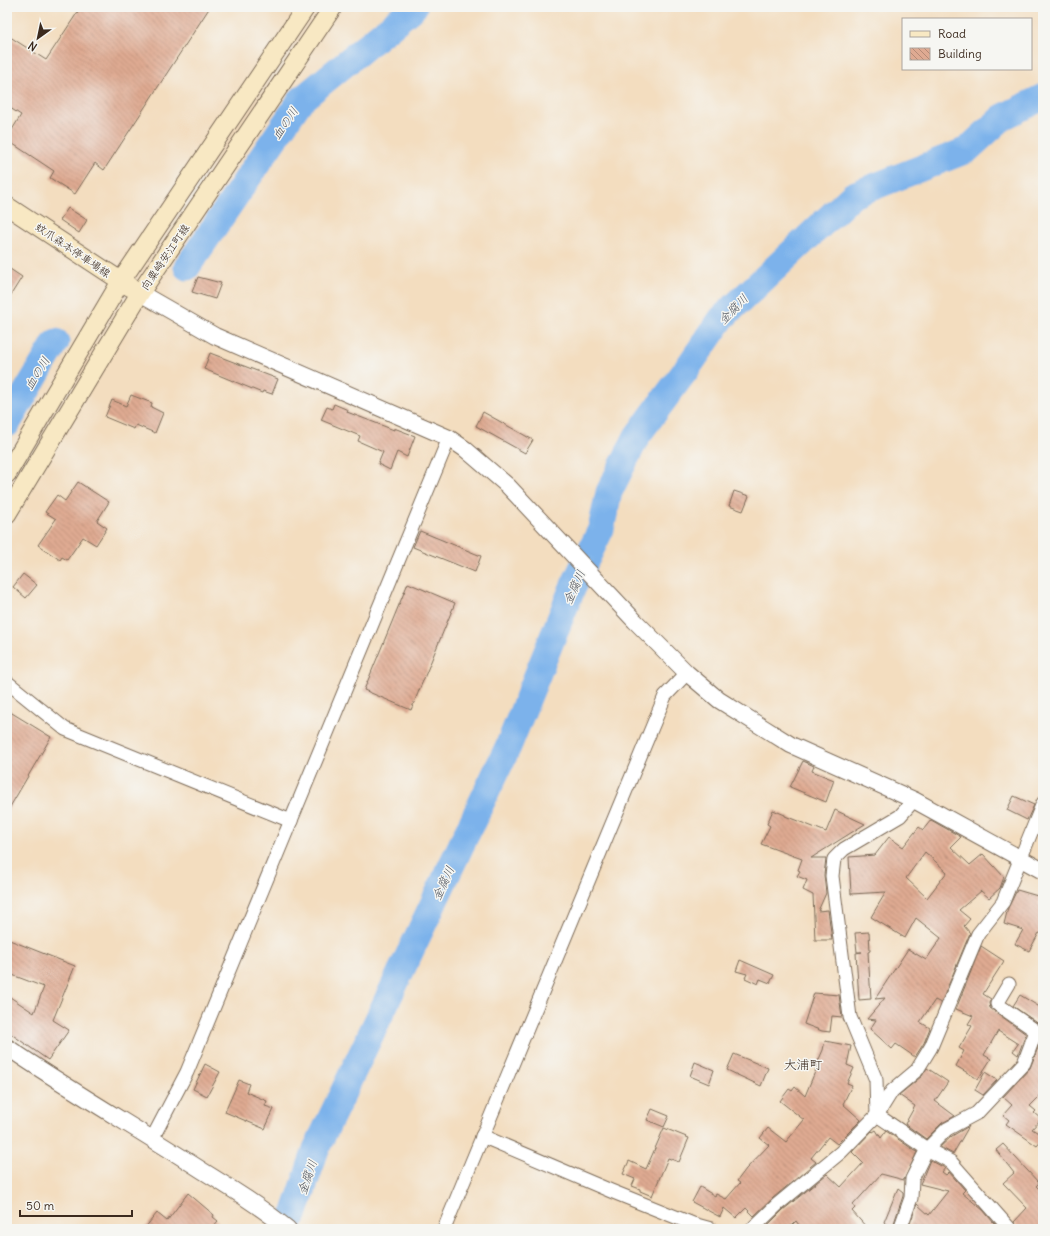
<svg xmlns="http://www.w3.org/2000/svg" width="1050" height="1236" font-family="Delius,'Klee One',sans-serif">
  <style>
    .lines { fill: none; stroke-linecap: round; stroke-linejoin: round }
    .river { stroke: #7cb2eb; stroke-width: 27 }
    .building { fill: url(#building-back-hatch); fill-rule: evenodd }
    .minor-casing { stroke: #7b6956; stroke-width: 15 }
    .tertiary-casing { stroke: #7b6956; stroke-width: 18 }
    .secondary-casing { stroke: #7b6956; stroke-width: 20 }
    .minor { stroke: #fff; stroke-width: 13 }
    .tertiary { stroke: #fff; stroke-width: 16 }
    .secondary { stroke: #f8e8c3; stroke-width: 18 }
    .labels { text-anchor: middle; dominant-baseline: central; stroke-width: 3; stroke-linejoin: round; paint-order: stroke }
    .street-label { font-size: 11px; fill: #3b2a1e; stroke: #f6f6f2 }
    .water-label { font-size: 12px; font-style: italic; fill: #4e535c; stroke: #f6f6f2 }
    .quarter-label { font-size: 13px; fill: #3b2a1e; stroke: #f6f6f2 }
  </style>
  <defs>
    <pattern id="building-back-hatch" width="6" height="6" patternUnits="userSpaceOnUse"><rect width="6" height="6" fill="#dfaa92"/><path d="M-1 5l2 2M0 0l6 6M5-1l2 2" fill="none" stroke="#b68b77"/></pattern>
  </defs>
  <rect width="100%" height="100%" fill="#f6f6f2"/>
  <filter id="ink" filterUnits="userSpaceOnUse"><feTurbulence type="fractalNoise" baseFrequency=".025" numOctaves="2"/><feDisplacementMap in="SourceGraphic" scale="8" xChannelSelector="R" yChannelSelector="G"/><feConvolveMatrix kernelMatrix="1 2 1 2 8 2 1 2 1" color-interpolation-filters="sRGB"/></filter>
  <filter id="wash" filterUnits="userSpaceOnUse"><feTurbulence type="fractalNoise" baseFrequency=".012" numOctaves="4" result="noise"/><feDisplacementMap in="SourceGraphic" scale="16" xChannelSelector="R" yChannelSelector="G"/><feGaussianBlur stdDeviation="0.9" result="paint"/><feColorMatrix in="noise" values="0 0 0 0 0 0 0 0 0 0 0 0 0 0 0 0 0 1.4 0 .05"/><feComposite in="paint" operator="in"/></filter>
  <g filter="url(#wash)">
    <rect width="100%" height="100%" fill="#f3ddbf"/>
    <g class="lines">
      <g class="river">
        <polyline points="187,267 301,100 414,7"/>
        <polyline points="7,424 56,342"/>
        <polyline points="284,1229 294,1215 316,1149 508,747 573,587 601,529 609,492 637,436 686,370 722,318 853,195 967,150 1003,117 1043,97"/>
      </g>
    </g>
    <g id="blocks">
      <g class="building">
        <polygon points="81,7 210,7 104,170 95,163 75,194 50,178 54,171 7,140 7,138 21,115 7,106 7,35 46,60"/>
        <polygon points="68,208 87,220 79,233 60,220"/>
        <polygon points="7,267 22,277 7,301"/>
        <polygon points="198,277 221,283 215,299 192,292"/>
        <polygon points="210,353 278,379 272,394 263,391 262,393 204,369"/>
        <polygon points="131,395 152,403 151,407 163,413 155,433 136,425 134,429 105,417 112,400 126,406"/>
        <polygon points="334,404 348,410 347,412 394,430 394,428 415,436 407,457 397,452 390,470 378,464 383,452 358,441 360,436 321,420 327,407 332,409"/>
        <polygon points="483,412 533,440 525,453 476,426"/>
        <polygon points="78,482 109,502 97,521 107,528 96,545 83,537 67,560 62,557 60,560 38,545 56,519 45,512 57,495 65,501"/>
        <polygon points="734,491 749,496 743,511 729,506"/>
        <polygon points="420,531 481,556 475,572 413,547"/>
        <polygon points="23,574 37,585 26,598 13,587"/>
        <polygon points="408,583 455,603 411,710 364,690"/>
        <polygon points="7,710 51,737 7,812"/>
        <polygon points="803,761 814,766 812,771 834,780 826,802 790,787"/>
        <polygon points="1014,796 1034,805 1027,820 1007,810"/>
        <polygon points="773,810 785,815 785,816 826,832 835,810 865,824 811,858 826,858 824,875 826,893 818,911 828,910 832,940 815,940 813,895 803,890 807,880 797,876 800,871 798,870 802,859 761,844 770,826 767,824"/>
        <path d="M931,820l30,17 -10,10 19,18 13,-11 21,23 -4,11 -11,10 -8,-7 -22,19 11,9 -6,7 6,7 -29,70 -6,-3 -15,22 10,6 -6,15 -9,14 -19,-13 -4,5 -22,-20 6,-9 -9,-1 18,-21 -10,1 33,-50 18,11 15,-22 -25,-20 -11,20 -34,-21 15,-25 -35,2 -2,-37 26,-2 14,-18 14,10 16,-20 4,3zM925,852l22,20 -20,26 -21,-20z"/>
        <polygon points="1017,890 1041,897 1039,904 1043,906 1043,934 1039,933 1029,951 1015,944 1023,930 1004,924 1008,908"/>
        <polygon points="869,932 870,951 868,952 871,999 859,1000 856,953 862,952 857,952 855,933"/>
        <polygon points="7,939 75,966 53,1020 69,1030 48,1060 7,1031 7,995 34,1013 44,987 7,973"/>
        <polygon points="981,946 1004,961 983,994 991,999 989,1003 990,1008 1026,1034 1018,1055 1013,1051 1018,1044 998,1031 984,1055 991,1059 978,1079 956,1066 964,1051 959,1048 972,1026 968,1024 973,1016 956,1009"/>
        <polygon points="740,960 774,975 770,983 760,979 758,984 745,978 747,974 736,971"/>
        <polygon points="814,993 839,995 842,1017 832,1016 830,1032 822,1031 804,1024"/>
        <polygon points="1020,995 1043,1009 1043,1027 1013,1006"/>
        <polygon points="1043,1035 1043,1093 1030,1106 1036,1111 1034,1113 1041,1119 1032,1129 1043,1136 1043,1139 1037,1146 1006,1124 1009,1120 1003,1115 1012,1105 1003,1097 1030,1068"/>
        <polygon points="825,1041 851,1046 847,1065 854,1068 847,1083 852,1085 843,1104 861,1120 837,1144 828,1137 811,1158 816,1162 773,1198 754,1216 746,1208 736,1218 724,1208 720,1217 692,1202 700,1187 715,1196 716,1194 726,1199 740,1183 737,1181 746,1169 769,1145 760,1138 768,1128 786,1142 804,1120 780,1101 789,1089 792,1091 795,1087 805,1096 817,1067 816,1066 823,1050"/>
        <polygon points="734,1054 768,1068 761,1086 727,1070"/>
        <polygon points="695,1062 714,1070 709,1084 690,1076"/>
        <polygon points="205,1064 220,1072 207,1096 193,1089"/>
        <polygon points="927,1068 948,1082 935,1101 955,1116 942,1123 926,1139 905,1124 915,1106 899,1095 922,1076"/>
        <polygon points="985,1072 997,1080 983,1095 975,1090"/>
        <polygon points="239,1080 249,1084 246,1092 267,1101 265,1106 274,1109 265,1129 225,1112"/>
        <polygon points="652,1109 669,1116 664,1127 647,1120"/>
        <polygon points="969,1126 953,1154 940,1147 952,1136"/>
        <polygon points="664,1128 689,1138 679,1162 668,1158 652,1196 640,1191 640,1189 632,1186 635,1179 623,1174 629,1161 646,1169"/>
        <polygon points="876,1130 881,1138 886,1131 917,1152 904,1180 881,1174 853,1205 855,1208 852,1211 868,1229 802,1229 796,1221 788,1229 768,1229 766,1227 783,1210 827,1174 841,1187 863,1163 852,1152 872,1131 873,1132"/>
        <polygon points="1003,1144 1039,1183 1036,1186 1043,1193 1043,1229 1018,1229 1014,1222 1027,1208 1003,1183 1014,1173 996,1150"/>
        <polygon points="930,1160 945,1168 942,1172 946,1175 949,1172 965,1190 962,1193 983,1210 999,1229 908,1229 917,1204 929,1215 948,1191 920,1184"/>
        <polygon points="898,1188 903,1192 903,1196 892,1229 890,1229 884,1222"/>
        <polygon points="188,1193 214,1215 213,1217 218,1221 211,1229 144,1229 157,1213 167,1221"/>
      </g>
    </g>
  </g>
  <g filter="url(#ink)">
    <use href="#blocks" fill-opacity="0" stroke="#7b6956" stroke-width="1"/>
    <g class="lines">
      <g class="minor-casing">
        <g id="minor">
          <polyline points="7,682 65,729 291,821"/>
          <polyline points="1009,984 997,1004 1036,1031 1024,1063 977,1113 947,1129 927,1149 951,1162 1010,1229"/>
          <polyline points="482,1136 611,1191 693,1224 711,1229"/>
          <polyline points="152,1139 187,1072 449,438"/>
          <polyline points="444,1229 665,696 687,673"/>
          <polyline points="752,1229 778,1204 841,1152 877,1115 892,1091 917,1070 931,1047 978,934 1003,902 1043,803"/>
          <polyline points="900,1229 911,1198 912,1179 927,1149 877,1115 876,1080 850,1017 832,876 834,859 844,849 900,816 914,800"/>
        </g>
      </g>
      <g class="tertiary-casing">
        <g id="tertiary">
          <polyline points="140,293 215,336 449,438 465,449 508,486 635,621 687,673 719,700 791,745 914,800 1043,871"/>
          <path d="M7,1047c64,44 131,82 196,124 29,18 58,36 85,58"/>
        </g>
      </g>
      <g class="secondary-casing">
        <g id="secondary">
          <polyline points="7,206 130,287"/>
          <polyline points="7,474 121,281 306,7"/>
          <polyline points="7,514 140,293 333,7"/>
        </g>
      </g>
      <use href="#minor" class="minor"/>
      <use href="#tertiary" class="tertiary"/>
      <use href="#secondary" class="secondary"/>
    </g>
  </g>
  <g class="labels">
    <g class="street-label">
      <text transform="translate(73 250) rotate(34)">蚊爪森本停車場線</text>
      <text transform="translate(165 257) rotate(-56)">向粟崎安江町線</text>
    </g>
    <g class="water-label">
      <text transform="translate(285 123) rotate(-56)">血の川</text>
      <text transform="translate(733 309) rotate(-46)">金腐川</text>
      <text transform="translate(37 373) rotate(-59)">血の川</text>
      <text transform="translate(574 587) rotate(-66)">金腐川</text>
      <text transform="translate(443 883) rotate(-65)">金腐川</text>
      <text transform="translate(307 1177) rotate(-71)">金腐川</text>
    </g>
    <g class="quarter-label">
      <text x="803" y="1064">大浦町</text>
    </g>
  </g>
  <rect width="1050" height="1236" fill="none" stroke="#f6f6f2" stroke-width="24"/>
  <rect x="902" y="18" width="130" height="52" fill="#f6f6f2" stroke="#aba49d"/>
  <rect x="910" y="31" width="20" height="6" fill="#f8e8c3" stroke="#aba49d"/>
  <text x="938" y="38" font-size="12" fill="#3b2a1e">Road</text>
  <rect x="910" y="48" width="20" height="12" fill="url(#building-back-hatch)" stroke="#aba49d"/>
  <text x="938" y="58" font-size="12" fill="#3b2a1e">Building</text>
  <g transform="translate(38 38) rotate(213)" stroke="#f6f6f2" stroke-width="3" paint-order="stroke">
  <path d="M0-3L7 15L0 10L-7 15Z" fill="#3b2a1e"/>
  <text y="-6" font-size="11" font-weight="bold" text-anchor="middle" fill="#3b2a1e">N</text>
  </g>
  <path d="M20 1210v6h112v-6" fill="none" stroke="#3b2a1e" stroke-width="2"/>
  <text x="26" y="1210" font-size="12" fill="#3b2a1e" stroke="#f6f6f2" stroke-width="3" paint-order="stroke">50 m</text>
</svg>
